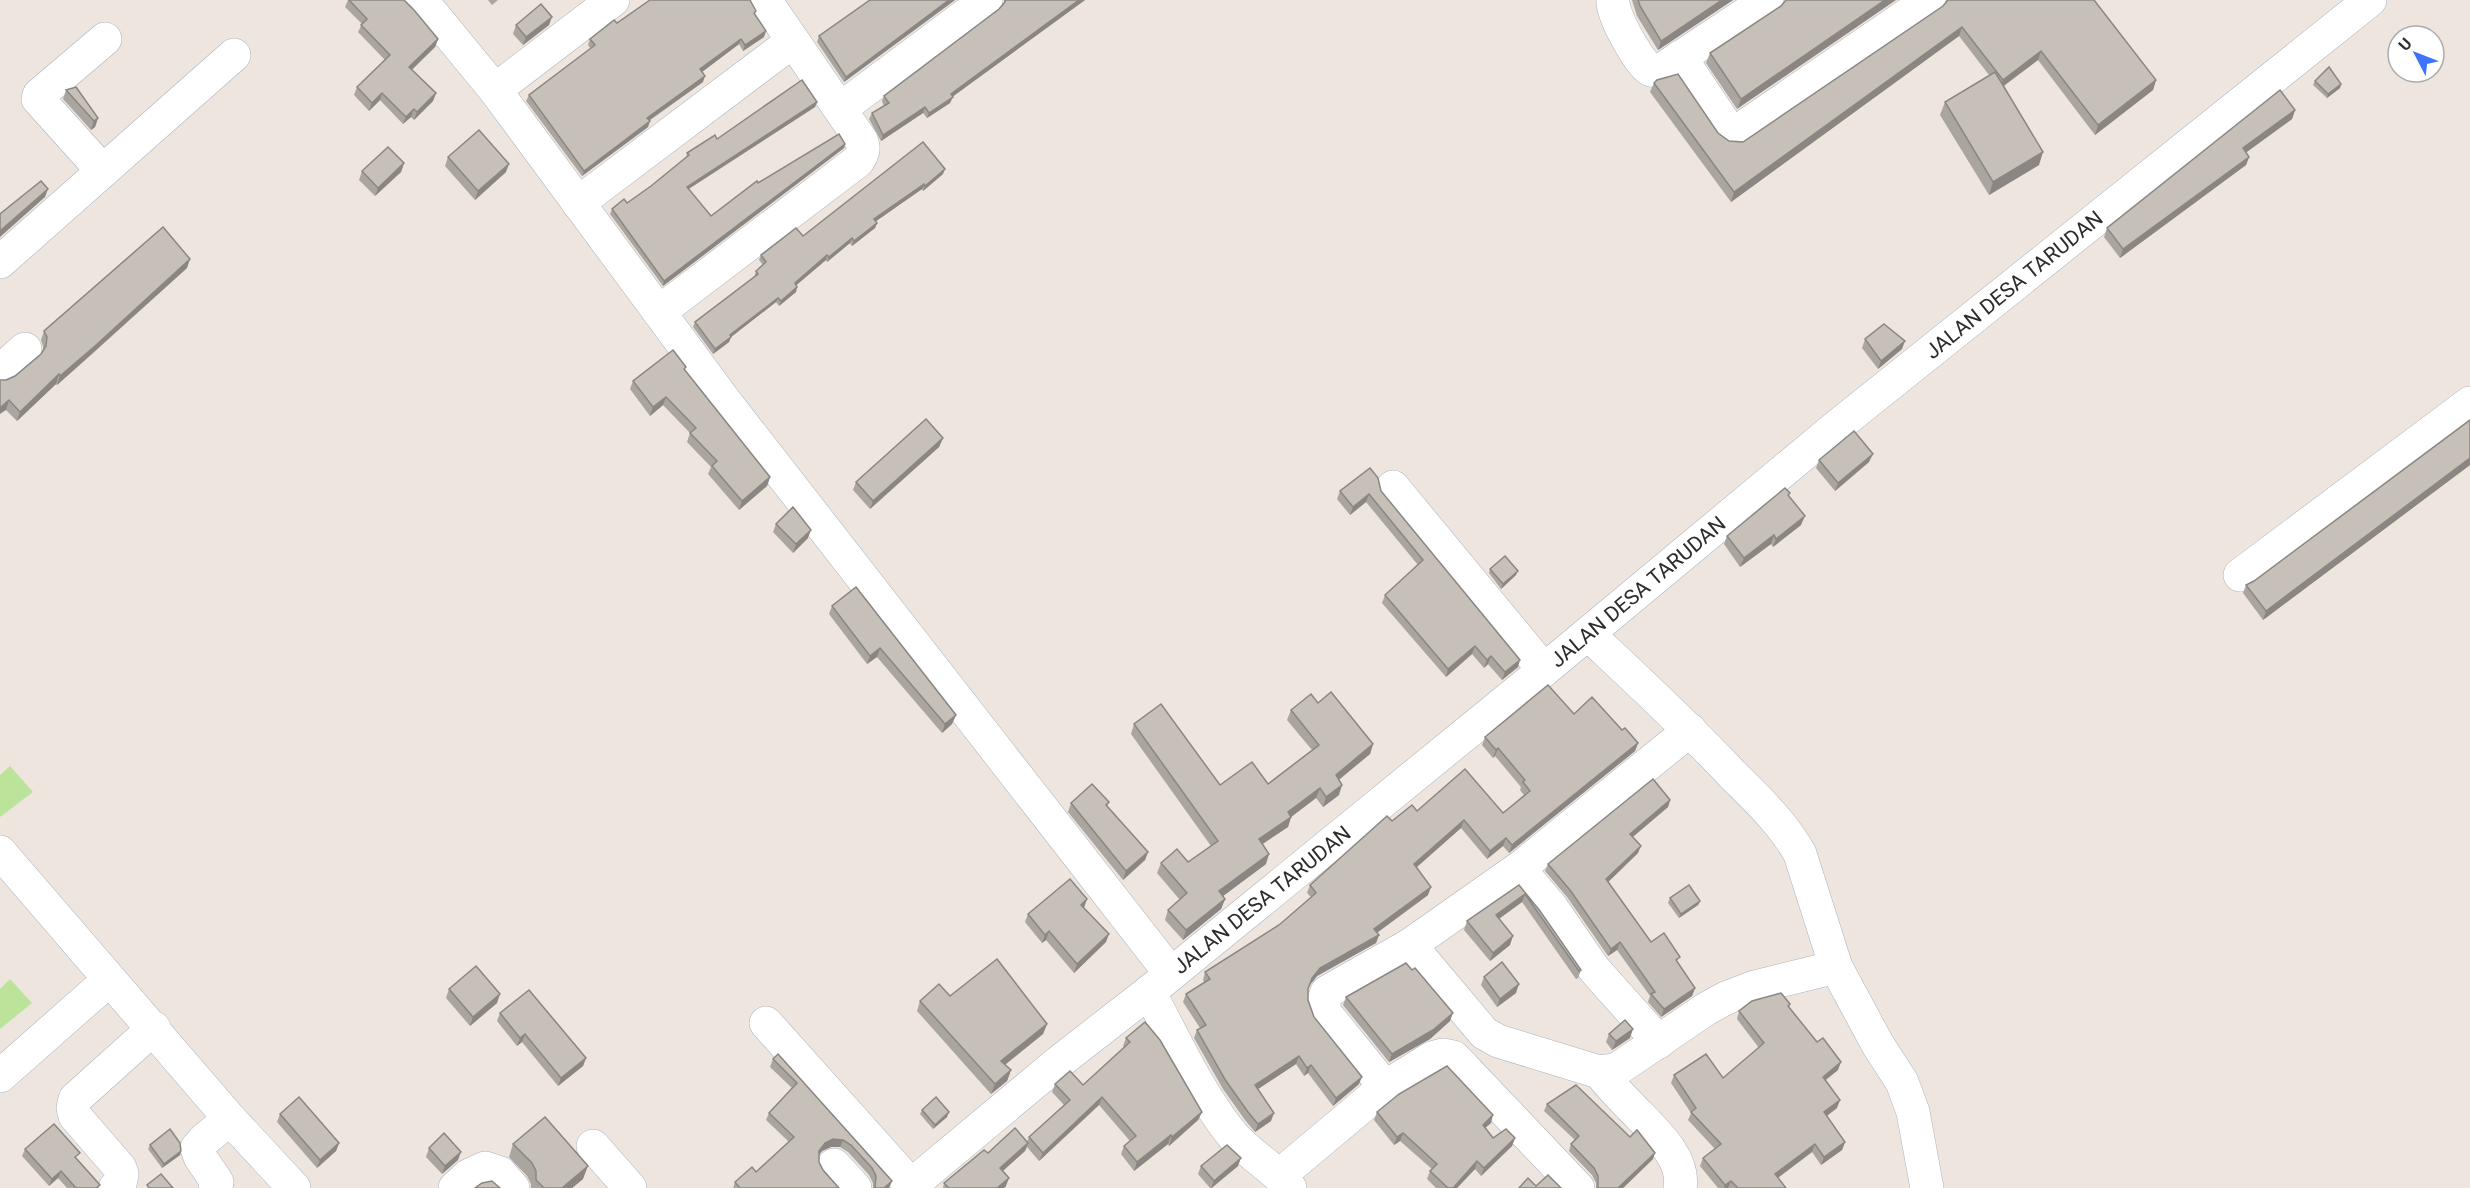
<svg xmlns="http://www.w3.org/2000/svg" width="2470" height="1188" font-family="Roboto,sans-serif">
  <style>
    .green { fill: #bbe49a }
    .lines { fill: none; stroke-linecap: round; stroke-linejoin: round }
    .minor-casing { stroke: #aeb2bc; stroke-width: 34 }
    .minor { stroke: #fff; stroke-width: 33 }
    .wall { fill: #aaa59f }
    .shaded-wall { fill: #8b8682 }
    .building { fill: #c6c0b9; stroke: #8b8682; stroke-width: 1.5 }
    .labels { text-anchor: middle; dominant-baseline: central; stroke-width: 4.5; stroke-linejoin: round; paint-order: stroke }
    .street-label { font-size: 21px; fill: #2c2c2c; stroke: #fff }
  </style>
  <rect width="100%" height="100%" fill="#ede5de"/>
  <g class="green">
    <polygon points="10,766 33,792 0,817 0,775"/>
    <polygon points="10,979 32,1003 0,1029 0,989"/>
  </g>
  <g class="lines">
    <g class="minor-casing">
      <g id="minor">
        <polyline points="421,0 495,90 727,404 1171,974"/>
        <path d="M1613,0c-2,13 24,59 35,68 5,5 12,1 18,-1l101,-67"/>
        <polyline points="1680,57 1730,132 1735,133 1929,0"/>
        <polyline points="495,90 613,0"/>
        <polyline points="840,109 986,0"/>
        <polyline points="102,170 38,99 39,95 105,39"/>
        <polyline points="578,203 793,41"/>
        <polyline points="0,262 234,55"/>
        <path d="M659,312l199,-151c5,-8 7,-13 3,-21l-96,-140"/>
        <polyline points="0,371 25,349"/>
        <polyline points="1393,487 1544,670"/>
        <polyline points="2240,575 2470,403"/>
        <path d="M1588,634c49,46 98,91 144,140 25,25 51,49 68,80l36,113 42,78 24,37 11,30 14,76"/>
        <polyline points="0,852 230,1119 294,1188"/>
        <polyline points="1519,869 1552,908 1594,969 1659,1042"/>
        <polyline points="1410,945 1484,1033 1498,1041 1599,1072 1616,1070 1706,1009 1726,998 1755,987 1836,967"/>
        <path d="M1149,992c25,46 48,98 81,140 17,22 43,34 60,56"/>
        <polyline points="766,1023 911,1185"/>
        <path d="M1599,1072c10,12 21,24 32,35 19,20 55,50 49,81"/>
        <polyline points="0,1076 109,980"/>
        <polyline points="1385,1087 1326,1014 1323,1003 1327,992 1410,945 1521,867 1690,730"/>
        <polyline points="593,1146 630,1188"/>
        <polyline points="834,1165 855,1188"/>
        <polyline points="1280,1175 1385,1087 1432,1058 1443,1055 1453,1057 1464,1068 1578,1188"/>
        <polyline points="115,1188 120,1184 122,1174 120,1168 75,1116 73,1108 75,1099 154,1028"/>
        <polyline points="215,1188 217,1182 200,1157 197,1148 205,1139 230,1119"/>
        <polyline points="455,1188 468,1176 485,1168 500,1173 513,1188"/>
        <polyline points="908,1188 1059,1062 1149,992 1544,670 1835,428 2370,0"/>
      </g>
    </g>
    <use href="#minor" class="minor"/>
  </g>
  <g class="wall">
    <polygon points="348,0 404,0 438,39 435,47 412,70 436,93 433,101 414,120 411,117 403,124 380,100 369,111 354,95 357,87 385,60 358,32 362,24 345,7"/>
    <polygon points="488,0 498,0 492,5"/>
    <polygon points="955,0 844,82 817,42 819,36"/>
    <polygon points="1004,0 1085,0 952,97 950,103 927,118 923,113 881,141 869,119 872,113 884,106 882,101 884,96 999,9 1004,4"/>
    <polygon points="1632,0 1733,0 1658,50 1637,16"/>
    <polygon points="1947,0 2094,0 2156,80 2153,90 2095,135 2038,60 2004,86 2039,165 1989,195 1940,115 1945,102 1989,75 1959,36 1731,202 1650,92 1654,83 1718,133 1729,141 1743,142 1943,6"/>
    <polygon points="1781,6 1737,109 1706,63 1710,53"/>
    <polygon points="755,15 764,37 743,51 739,44 702,72 703,82 649,121 648,127 582,176 526,101 529,95 591,49 588,45 590,39 617,23"/>
    <polygon points="516,25 549,25 523,45 513,34"/>
    <polygon points="2315,81 2341,84 2340,88 2327,98 2313,85"/>
    <polygon points="66,90 98,118 95,127 91,130 63,99"/>
    <polygon points="817,102 815,107 689,189 711,216 758,183 845,144 844,148 663,286 610,214 612,209 627,203 651,186 686,158 687,153 717,139"/>
    <polygon points="2295,110 2292,119 2246,152 2249,157 2246,165 2120,258 2104,237 2107,228"/>
    <polygon points="448,157 506,172 475,200 445,166"/>
    <polygon points="404,163 401,172 375,196 359,180 362,171"/>
    <polygon points="943,174 923,191 922,189 876,221 877,223 875,228 852,246 850,243 827,262 826,260 796,285 797,287 796,292 779,306 776,302 731,337 729,342 713,354 693,327 695,322 754,277 756,271 763,265 759,260 761,255"/>
    <polygon points="187,268 91,355 57,385 56,384 17,421 6,410 6,380 15,376 41,354 43,351 43,346 41,340 44,331"/>
    <polygon points="1865,339 1902,349 1878,369 1862,348"/>
    <polygon points="685,370 770,477 767,486 739,510 708,474 711,467 687,442 690,433 663,405 650,416 630,389 633,381"/>
    <polygon points="2470,420 2470,465 2263,620 2243,593 2246,585 2254,581"/>
    <polygon points="943,438 939,447 870,509 853,490 856,482"/>
    <polygon points="1819,460 1869,462 1835,491 1816,468"/>
    <polygon points="1340,491 1381,491 1518,667 1502,680 1488,664 1484,668 1472,654 1446,677 1382,603 1385,595 1418,565 1366,502 1350,515 1337,499"/>
    <polygon points="1789,496 1801,525 1773,547 1771,544 1740,567 1724,544 1727,536"/>
    <polygon points="776,524 808,538 793,553 773,532"/>
    <polygon points="1490,569 1516,575 1501,589 1489,573"/>
    <polygon points="832,606 956,715 952,724 942,733 877,657 867,664 829,614"/>
    <polygon points="1318,703 1373,744 1370,754 1339,780 1339,795 1323,807 1316,798 1291,817 1288,827 1262,844 1266,864 1223,896 1225,899 1221,909 1183,940 1165,920 1168,910 1180,900 1157,873 1161,863 1188,862 1211,846 1131,734 1134,724 1220,785 1268,784 1312,750 1287,720 1291,710"/>
    <polygon points="1574,714 1622,730 1638,743 1635,751 1509,853 1503,846 1487,859 1461,828 1417,867 1428,895 1377,933 1379,935 1376,943 1317,976 1309,986 1308,989 1308,1000 1314,1017 1359,1084 1333,1106 1308,1073 1304,1076 1296,1064 1258,1089 1271,1121 1255,1132 1245,1120 1223,1089 1194,1038 1197,1030 1200,1028 1183,1002 1186,994 1204,982 1203,980 1205,972 1279,925 1311,897 1307,893 1310,885 1392,821 1417,811 1503,813 1524,795 1520,790 1521,787 1495,756 1493,758 1482,745 1485,737"/>
    <polygon points="1670,800 1668,807 1632,837 1638,853 1608,882 1651,942 1678,964 1695,988 1692,996 1661,1017 1648,1002 1650,996 1617,950 1608,956 1567,897 1545,871 1548,864"/>
    <polygon points="1109,802 1107,807 1148,852 1145,860 1123,880 1068,812 1071,803"/>
    <polygon points="1519,885 1581,970 1578,978 1576,979 1522,902 1499,919 1510,945 1490,961 1464,930 1467,921"/>
    <polygon points="1670,898 1700,901 1698,905 1679,918 1668,903"/>
    <polygon points="1084,908 1106,942 1074,973 1046,940 1042,943 1025,922 1028,914"/>
    <polygon points="1484,977 1516,993 1497,1007 1481,985"/>
    <polygon points="449,989 497,1003 470,1026 446,998"/>
    <polygon points="950,996 1047,1024 1043,1034 1005,1065 1011,1070 1007,1081 991,1094 917,1011 920,1001"/>
    <polygon points="1346,997 1450,1021 1430,1039 1389,1062 1343,1005"/>
    <polygon points="1790,1004 1789,1008 1838,1070 1826,1080 1837,1108 1827,1116 1845,1142 1842,1150 1821,1165 1812,1152 1778,1178 1786,1188 1718,1188 1700,1166 1703,1158 1715,1149 1688,1120 1691,1113 1671,1083 1674,1075 1723,1078 1759,1048 1737,1019 1739,1011"/>
    <polygon points="500,1013 586,1058 583,1066 558,1086 522,1042 517,1046 497,1021"/>
    <polygon points="1609,1034 1630,1038 1612,1050 1606,1042"/>
    <polygon points="1126,1038 1202,1112 1198,1120 1169,1146 1168,1144 1134,1171 1121,1154 1124,1146 1130,1141 1099,1105 1039,1161 1027,1147 1025,1151 1003,1171 1006,1186 1004,1188 943,1188 944,1183 988,1153 1027,1142 1029,1137 1064,1105 1052,1092 1055,1084 1083,1085 1124,1047 1123,1046"/>
    <polygon points="778,1054 892,1181 889,1188 873,1188 873,1183 869,1175 848,1152 840,1147 831,1147 822,1151 819,1155 819,1162 823,1170 839,1188 733,1188 735,1182 756,1172 789,1142 766,1120 769,1113 792,1088 770,1067 773,1059"/>
    <polygon points="1547,1104 1653,1159 1623,1188 1596,1188 1596,1183 1592,1175 1569,1151 1571,1144 1575,1140 1544,1111"/>
    <polygon points="922,1110 947,1117 933,1129 920,1114"/>
    <polygon points="1377,1112 1491,1123 1485,1128 1493,1138 1515,1138 1512,1146 1481,1176 1475,1169 1457,1188 1436,1188 1427,1179 1430,1171 1432,1169 1400,1141 1394,1145 1374,1120"/>
    <polygon points="280,1114 339,1143 336,1151 317,1168 277,1122"/>
    <polygon points="513,1144 583,1179 572,1188 531,1188 531,1184 527,1176 509,1157"/>
    <polygon points="150,1145 181,1151 180,1155 162,1168 148,1149"/>
    <polygon points="429,1148 458,1160 442,1174 426,1157"/>
    <polygon points="25,1149 78,1160 99,1188 67,1188 58,1178 49,1186 22,1156"/>
    <polygon points="1201,1166 1238,1166 1212,1188 1210,1188 1198,1174"/>
  </g>
  <g class="shaded-wall">
    <polygon points="949,0 955,0 844,82 846,77"/>
    <polygon points="1079,0 1085,0 948,100 951,94"/>
    <polygon points="1722,0 1733,0 1658,50 1661,41"/>
    <polygon points="1885,0 1896,0 1737,109 1741,99"/>
    <polygon points="552,17 549,25 523,45 526,37"/>
    <polygon points="1962,27 1959,36 1731,202 1734,192"/>
    <polygon points="766,31 764,37 743,51 745,45"/>
    <polygon points="438,39 435,47 406,75 409,67"/>
    <polygon points="741,39 739,44 698,75 700,69"/>
    <polygon points="2041,51 2038,60 1999,89 2003,80"/>
    <polygon points="705,76 703,82 645,123 647,118"/>
    <polygon points="2156,80 2153,90 2095,135 2098,125"/>
    <polygon points="2341,84 2340,88 2327,98 2328,94"/>
    <polygon points="382,93 380,100 369,111 372,103"/>
    <polygon points="436,93 433,101 414,120 417,112"/>
    <polygon points="953,97 950,103 927,118 929,113"/>
    <polygon points="817,102 815,107 685,191 687,187"/>
    <polygon points="925,107 923,113 881,141 883,135"/>
    <polygon points="414,109 411,117 403,124 406,117"/>
    <polygon points="2295,110 2292,119 2240,157 2243,148"/>
    <polygon points="98,118 95,127 91,130 94,121"/>
    <polygon points="650,121 648,127 582,176 584,171"/>
    <polygon points="845,144 844,148 663,286 664,281"/>
    <polygon points="2043,152 2039,165 1989,195 1993,182"/>
    <polygon points="2249,157 2246,165 2120,258 2123,249"/>
    <polygon points="404,163 401,172 375,196 378,188"/>
    <polygon points="509,164 506,172 475,200 478,191"/>
    <polygon points="945,169 943,174 923,191 925,186"/>
    <polygon points="924,184 922,189 872,224 874,219"/>
    <polygon points="48,189 45,197 0,237 0,231"/>
    <polygon points="877,223 875,228 852,246 854,241"/>
    <polygon points="852,238 850,243 827,262 829,257"/>
    <polygon points="827,255 826,260 793,288 795,283"/>
    <polygon points="190,259 187,268 57,385 60,376"/>
    <polygon points="797,287 796,292 779,306 781,301"/>
    <polygon points="778,298 776,302 731,337 729,342 713,354 715,349 730,335"/>
    <polygon points="1905,341 1902,349 1878,369 1881,361"/>
    <polygon points="59,374 56,384 17,421 20,412"/>
    <polygon points="666,397 663,405 650,416 653,407"/>
    <polygon points="9,400 6,410 0,414 0,408"/>
    <polygon points="943,438 939,447 870,509 873,501"/>
    <polygon points="1873,454 1869,462 1835,491 1838,483"/>
    <polygon points="2470,458 2470,465 2263,620 2266,611"/>
    <polygon points="770,477 767,486 739,510 742,501"/>
    <polygon points="1369,494 1366,502 1350,515 1353,507"/>
    <polygon points="1805,516 1801,525 1773,547 1776,539"/>
    <polygon points="811,530 808,538 793,553 796,544"/>
    <polygon points="1774,535 1771,544 1740,567 1744,558"/>
    <polygon points="1518,571 1516,575 1501,589 1503,584"/>
    <polygon points="1475,646 1472,654 1446,677 1448,669"/>
    <polygon points="880,648 877,657 867,664 870,656"/>
    <polygon points="1491,656 1488,664 1484,668 1487,660"/>
    <polygon points="1520,660 1518,667 1502,680 1505,672"/>
    <polygon points="956,715 952,724 942,733 945,724"/>
    <polygon points="1638,743 1635,751 1509,853 1512,845"/>
    <polygon points="1373,744 1370,754 1332,785 1336,775"/>
    <polygon points="1498,748 1495,756 1493,758 1496,750"/>
    <polygon points="1342,785 1339,795 1323,807 1326,797"/>
    <polygon points="1320,788 1316,798 1291,817 1288,827 1255,849 1259,839 1288,812"/>
    <polygon points="1670,800 1668,807 1627,842 1630,834"/>
    <polygon points="1464,820 1461,828 1411,872 1414,864"/>
    <polygon points="1506,838 1503,846 1487,859 1490,851"/>
    <polygon points="1641,846 1638,853 1603,887 1606,879"/>
    <polygon points="1148,852 1145,860 1123,880 1126,871"/>
    <polygon points="1269,854 1266,864 1215,902 1219,891"/>
    <polygon points="1431,887 1428,895 1371,937 1374,929"/>
    <polygon points="1525,894 1522,902 1493,923 1496,915"/>
    <polygon points="1087,899 1084,908 1081,905"/>
    <polygon points="1225,899 1221,909 1183,940 1186,930"/>
    <polygon points="1700,901 1698,905 1679,918 1681,914"/>
    <polygon points="1049,931 1046,940 1042,943 1045,935"/>
    <polygon points="1109,934 1106,942 1074,973 1077,964"/>
    <polygon points="1379,935 1376,943 1317,976 1309,986 1312,978 1320,968"/>
    <polygon points="1513,936 1510,945 1490,961 1493,953"/>
    <polygon points="1620,942 1617,950 1608,956 1611,949"/>
    <polygon points="1519,984 1516,993 1497,1007 1500,999"/>
    <polygon points="1695,988 1692,996 1661,1017 1664,1009"/>
    <polygon points="500,994 497,1003 470,1026 473,1017"/>
    <polygon points="1453,1013 1450,1021 1430,1039 1389,1062 1392,1054"/>
    <polygon points="1047,1024 1043,1034 997,1071 1001,1061"/>
    <polygon points="1633,1029 1630,1038 1612,1050 1616,1041"/>
    <polygon points="525,1034 522,1042 517,1046 520,1038"/>
    <polygon points="1299,1056 1296,1064 1252,1093 1255,1085"/>
    <polygon points="586,1058 583,1066 558,1086 561,1078"/>
    <polygon points="1841,1062 1838,1070 1820,1084 1823,1077"/>
    <polygon points="1311,1065 1308,1073 1304,1076 1307,1068"/>
    <polygon points="1011,1070 1007,1081 991,1094 995,1084"/>
    <polygon points="1362,1077 1359,1084 1333,1106 1336,1098"/>
    <polygon points="1102,1097 1099,1105 1039,1161 1043,1153"/>
    <polygon points="1840,1100 1837,1108 1821,1120 1824,1112"/>
    <polygon points="949,1112 947,1117 933,1129 935,1125"/>
    <polygon points="1202,1112 1198,1120 1169,1146 1172,1137"/>
    <polygon points="1274,1113 1271,1121 1255,1132 1258,1124"/>
    <polygon points="1493,1115 1491,1123 1480,1132 1483,1125"/>
    <polygon points="1403,1133 1400,1141 1394,1145 1397,1137"/>
    <polygon points="1171,1135 1168,1144 1134,1171 1137,1162"/>
    <polygon points="1515,1138 1512,1146 1481,1176 1484,1168"/>
    <polygon points="833,1139 843,1140 840,1147 831,1147 822,1151 816,1159 819,1151 825,1143"/>
    <polygon points="1845,1142 1842,1150 1821,1165 1824,1157"/>
    <polygon points="339,1143 336,1151 317,1168 320,1160"/>
    <polygon points="1028,1143 1025,1151 997,1176 1000,1168"/>
    <polygon points="1815,1144 1812,1152 1772,1182 1775,1174"/>
    <polygon points="181,1151 180,1155 162,1168 164,1164"/>
    <polygon points="461,1152 458,1160 442,1174 445,1166"/>
    <polygon points="1655,1153 1653,1159 1623,1188 1618,1188"/>
    <polygon points="1241,1158 1238,1166 1211,1188 1214,1181"/>
    <polygon points="1477,1161 1475,1169 1457,1188 1453,1188"/>
    <polygon points="588,1166 583,1179 572,1188 562,1188"/>
    <polygon points="61,1171 58,1178 49,1186 52,1179"/>
    <polygon points="1009,1178 1006,1186 1004,1188 997,1188"/>
    <polygon points="892,1181 889,1188 884,1188"/>
    <polygon points="1731,1181 1728,1188 1724,1188 1725,1185"/>
  </g>
  <g class="building">
    <polygon points="349,0 404,0 414,10 438,39 409,67 436,93 417,112 414,109 406,117 382,93 372,103 357,87 390,55 361,25 367,19"/>
    <polygon points="650,0 750,0 756,11 754,13 766,31 745,45 741,39 700,69 705,76 647,118 650,121 584,171 529,95 595,45 590,39 614,20 617,23"/>
    <polygon points="870,0 949,0 846,77 819,36"/>
    <polygon points="1005,0 1079,0 951,94 953,97 929,113 925,107 883,135 872,113 889,103 884,96 999,9 1005,2"/>
    <polygon points="1638,0 1722,0 1661,41 1640,6"/>
    <polygon points="1786,0 1885,0 1741,99 1710,53 1781,6"/>
    <polygon points="1948,0 2094,0 2156,80 2098,125 2041,51 2003,80 1962,27 1734,192 1654,83 1657,80 1678,74 1718,133 1729,141 1743,142 1943,6"/>
    <polygon points="541,4 552,17 526,37 516,25"/>
    <polygon points="2329,67 2341,84 2328,94 2315,81"/>
    <polygon points="1995,72 2043,152 1993,182 1945,102"/>
    <polygon points="802,80 817,102 687,187 711,216 757,181 758,183 839,134 845,144 664,281 612,209 624,199 627,203 651,186 689,155 687,153 715,135 717,139"/>
    <polygon points="76,87 98,118 94,121 66,90"/>
    <polygon points="2280,90 2295,110 2243,148 2249,157 2123,249 2107,228"/>
    <polygon points="479,130 509,164 478,191 448,157"/>
    <polygon points="923,142 945,169 925,186 924,184 874,219 877,223 854,241 852,238 829,257 827,255 795,283 797,287 781,301 778,298 730,335 731,337 715,349 695,322 758,274 756,271 766,262 761,255 796,228 803,236"/>
    <polygon points="388,147 404,163 378,188 362,171"/>
    <polygon points="41,181 48,189 0,231 0,214"/>
    <polygon points="163,227 190,259 95,346 60,376 59,374 20,412 9,400 0,408 0,380 6,380 15,376 41,354 46,346 47,337 44,331"/>
    <polygon points="1884,324 1905,341 1881,361 1865,339"/>
    <polygon points="673,350 686,367 684,369 770,477 742,501 712,466 717,461 690,433 696,428 666,397 653,407 633,381"/>
    <polygon points="926,419 943,438 873,501 856,482"/>
    <polygon points="2470,420 2470,458 2266,611 2246,585 2254,581"/>
    <polygon points="1854,431 1873,454 1838,483 1819,460"/>
    <polygon points="1370,468 1378,478 1381,491 1520,660 1505,672 1491,656 1487,660 1475,646 1448,669 1385,595 1423,560 1369,494 1353,507 1340,491"/>
    <polygon points="1785,488 1790,493 1788,495 1805,516 1776,539 1774,535 1744,558 1727,536"/>
    <polygon points="793,507 811,530 796,544 776,524"/>
    <polygon points="1505,556 1518,571 1503,584 1490,569"/>
    <polygon points="856,587 956,715 945,724 880,648 870,656 832,606"/>
    <polygon points="1548,685 1574,714 1592,697 1622,730 1625,728 1638,743 1512,845 1506,838 1490,851 1464,820 1414,864 1431,887 1374,929 1379,935 1320,968 1312,978 1308,989 1308,1000 1314,1017 1362,1077 1336,1098 1311,1065 1307,1068 1299,1056 1255,1085 1274,1113 1258,1124 1248,1112 1226,1081 1197,1030 1206,1025 1186,994 1210,979 1205,972 1279,925 1316,893 1310,885 1387,816 1392,821 1412,805 1417,811 1465,769 1503,813 1530,791 1523,782 1525,780 1498,748 1496,750 1485,737"/>
    <polygon points="1331,692 1373,744 1336,775 1342,785 1326,797 1320,788 1288,812 1291,817 1259,839 1269,854 1219,891 1225,899 1186,930 1168,910 1187,893 1161,863 1177,849 1188,862 1218,841 1134,724 1161,704 1220,785 1252,762 1268,784 1319,745 1291,710 1311,694 1318,703"/>
    <polygon points="1653,779 1670,800 1630,834 1641,846 1606,879 1651,942 1664,933 1680,957 1676,960 1695,988 1664,1009 1651,994 1655,992 1620,942 1611,949 1570,890 1548,864"/>
    <polygon points="1092,784 1109,802 1106,805 1148,852 1126,871 1071,803"/>
    <polygon points="1070,879 1087,899 1081,905 1109,934 1077,964 1049,931 1045,935 1028,914"/>
    <polygon points="1519,885 1540,911 1581,970 1579,971 1525,894 1496,915 1513,936 1493,953 1467,921"/>
    <polygon points="1689,885 1700,901 1681,914 1670,898"/>
    <polygon points="997,959 1047,1024 1001,1061 1011,1070 995,1084 920,1001 939,984 950,996"/>
    <polygon points="1502,962 1519,984 1500,999 1484,977"/>
    <polygon points="1406,963 1412,970 1415,968 1453,1013 1433,1030 1392,1054 1346,997"/>
    <polygon points="476,966 500,994 473,1017 449,989"/>
    <polygon points="529,990 586,1058 561,1078 525,1034 520,1038 500,1013"/>
    <polygon points="1781,993 1790,1004 1788,1006 1817,1042 1823,1038 1841,1062 1823,1077 1840,1100 1824,1112 1845,1142 1824,1157 1815,1144 1775,1174 1786,1188 1738,1188 1731,1181 1725,1185 1703,1158 1721,1144 1691,1112 1696,1108 1674,1075 1706,1054 1723,1078 1764,1043 1739,1011 1752,1001"/>
    <polygon points="1625,1020 1633,1029 1616,1041 1609,1034"/>
    <polygon points="1145,1022 1160,1040 1202,1112 1172,1137 1171,1135 1137,1162 1124,1146 1136,1136 1102,1097 1043,1153 1029,1137 1070,1100 1055,1084 1070,1071 1083,1085 1130,1042 1126,1038"/>
    <polygon points="778,1054 892,1181 884,1188 874,1188 875,1187 876,1176 872,1168 851,1145 843,1140 833,1139 825,1143 819,1151 819,1162 823,1170 839,1188 740,1188 735,1182 752,1167 756,1172 794,1137 769,1113 797,1083 773,1059"/>
    <polygon points="1447,1066 1493,1115 1483,1125 1493,1138 1506,1129 1515,1138 1484,1168 1477,1161 1453,1188 1448,1188 1430,1171 1437,1164 1403,1133 1397,1137 1377,1112 1399,1094"/>
    <polygon points="1576,1085 1630,1137 1637,1130 1655,1153 1618,1188 1597,1188 1598,1186 1598,1176 1594,1168 1571,1144 1579,1136 1547,1104"/>
    <polygon points="299,1097 339,1143 320,1160 280,1114"/>
    <polygon points="936,1097 949,1112 935,1125 922,1110"/>
    <polygon points="545,1117 588,1166 562,1188 544,1188 536,1180 536,1171 532,1163 513,1144"/>
    <polygon points="54,1124 80,1153 75,1157 100,1185 96,1188 76,1188 61,1171 52,1179 25,1149"/>
    <polygon points="1015,1128 1028,1143 1000,1168 1009,1178 997,1188 949,1188 944,1183 984,1150 988,1153"/>
    <polygon points="170,1129 180,1143 181,1151 164,1164 150,1145"/>
    <polygon points="444,1133 461,1152 445,1166 429,1148"/>
    <polygon points="1227,1145 1241,1158 1214,1181 1201,1166"/>
    <polygon points="161,1174 173,1188 149,1188 147,1185"/>
    <polygon points="1548,1175 1561,1188 1519,1188 1528,1178 1536,1186"/>
    <polygon points="492,1181 500,1188 475,1188 482,1183"/>
  </g>
  <g class="labels">
    <g class="street-label">
      <text transform="translate(2014 285) rotate(-39)">JALAN DESA TARUDAN</text>
      <text transform="translate(1638 592) rotate(-40)">JALAN DESA TARUDAN</text>
      <text transform="translate(1262 900) rotate(-39)">JALAN DESA TARUDAN</text>
    </g>
  </g>
  <g transform="translate(2416 54) rotate(312)"><circle r="28" fill="#ffffff" stroke="#ababab" stroke-width="1.5"/>
  <path d="M0-4.5L10 22L0 15L-10 22Z" fill="#3d74fb"/>
  <text y="-9" font-size="16" font-weight="bold" text-anchor="middle" fill="#2c2c2c">U</text>
  </g>
</svg>
